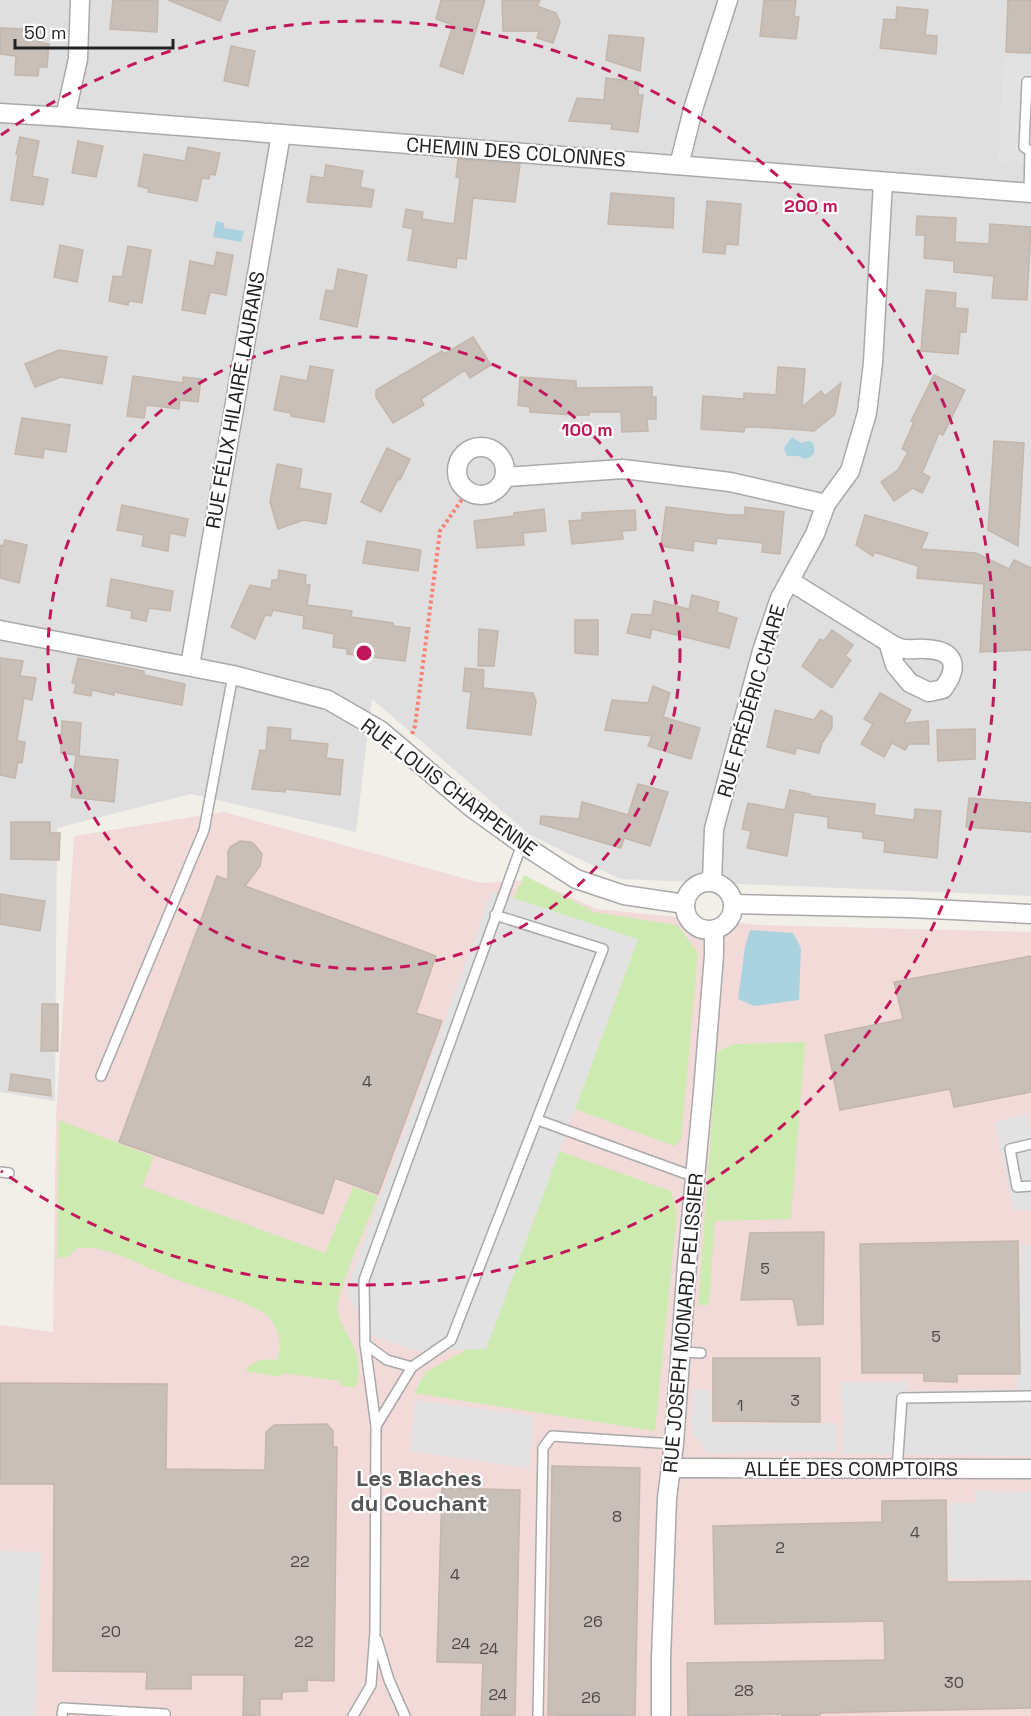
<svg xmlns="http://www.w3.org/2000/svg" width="1031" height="1716" font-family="'Space Grotesk',sans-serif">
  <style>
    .residential { fill: #e0dfdf }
    .commercial { fill: #f2dad9 }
    .grass { fill: #cdebb0 }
    .parking { fill: #e2e2e2 }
    .water { fill: #aad3df }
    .building { fill: #c7bfb8; stroke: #c4b6ab; stroke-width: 1.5 }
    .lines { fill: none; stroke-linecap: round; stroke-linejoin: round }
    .service-casing { stroke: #a9a9a9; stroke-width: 12 }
    .minor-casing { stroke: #a9a9a9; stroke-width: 21 }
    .path { stroke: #fa8072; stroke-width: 4; stroke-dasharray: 3 3; stroke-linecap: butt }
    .service { stroke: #fff; stroke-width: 9 }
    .minor { stroke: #fff; stroke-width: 18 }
    .ring { fill: none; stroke: #c2185b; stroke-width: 3; stroke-dasharray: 10 8 }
    .labels { text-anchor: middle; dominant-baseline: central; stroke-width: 4.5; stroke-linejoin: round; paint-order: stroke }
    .number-label { font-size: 16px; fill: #4b4948 }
    .street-label { font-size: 20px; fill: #222; stroke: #fff }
    .quarter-label { font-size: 22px; font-weight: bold; fill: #555; stroke: #fff }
    .centre { fill: #c2185b; stroke: #fff; stroke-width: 3 }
    .ring-label { font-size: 18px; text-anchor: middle; font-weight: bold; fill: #c2185b; stroke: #fff; stroke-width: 4.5; stroke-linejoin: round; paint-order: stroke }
  </style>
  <rect width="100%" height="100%" fill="#f2efe9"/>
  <polygon class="residential" points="0,0 1031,0 1031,896 620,879 530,835 372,699 356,832 191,794 57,828 55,1101 0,1092"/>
  <polygon class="commercial" points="224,812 481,883 532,880 597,909 758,925 1031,932 1031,1716 0,1716 0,1325 53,1332 56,1116 74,836"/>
  <g class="grass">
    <polygon points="524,875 594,912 677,925 698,953 681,1141 674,1146 575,1109 633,953 513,907 514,898"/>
    <polygon points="805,1042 791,1219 715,1221 709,1305 698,1305 717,1052 734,1044"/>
    <path d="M59,1120l95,37 -12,29 183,67 28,-66 25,9c-7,18 -43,100 -41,114 3,15 14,28 19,43 3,9 3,22 1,32l-4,3 -13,-3v-4l-58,-8 -1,4 -36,-6c10,-12 17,-12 32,-11 6,-14 2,-35 -11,-45 -22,-17 -71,-27 -98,-39 -23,-9 -44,-21 -68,-27 -7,-2 -15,-1 -23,-1l-9,9 -11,1z"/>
    <polygon points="559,1151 671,1191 677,1213 655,1431 414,1393 426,1372 467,1349 486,1349"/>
  </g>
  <g class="parking">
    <polygon points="1004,57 1031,57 1031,162 1020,163 1014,158 998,164"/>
    <polygon points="492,891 638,939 486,1349 418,1351 371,1335 346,1291"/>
    <polygon points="1027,1114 1031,1131 1031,1210 1013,1210 995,1122"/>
    <polygon points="1021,1245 1031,1245 1031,1456 843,1454 841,1382 908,1382 907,1391 1017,1389"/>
    <polygon points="692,1389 710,1390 711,1424 837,1423 838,1452 707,1453 691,1429"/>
    <polygon points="415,1400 534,1416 529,1468 410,1451"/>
    <polygon points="975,1491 1031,1492 1031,1579 948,1578 949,1503 975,1503"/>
    <polygon points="0,1551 41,1552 35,1716 0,1716"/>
  </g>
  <g class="water">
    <polygon points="216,221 224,223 224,228 244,231 241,242 213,237"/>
    <path d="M792,437l9,6 7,-2 4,1c5,9 2,15 -7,17l-7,-3h-11l-3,-8z"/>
    <polygon points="750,930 793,933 801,948 799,1000 754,1006 738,999 745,947"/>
  </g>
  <g class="building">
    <polygon points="113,0 158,0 157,32 110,29"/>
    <polygon points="168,0 228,0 220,21"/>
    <polygon points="441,0 485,0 463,74 440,66 453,25 436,19"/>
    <polygon points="502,0 540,0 537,6 556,13 560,22 553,43 537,38 539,31 503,31"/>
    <polygon points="764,0 796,0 794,16 799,17 796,39 760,36"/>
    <polygon points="1008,0 1031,0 1031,53 1006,52"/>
    <polygon points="897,7 928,10 925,35 937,36 936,54 880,48 884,19 896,20"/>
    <polygon points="0,28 44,30 42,43 49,44 47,67 39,67 38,76 15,75 16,56 0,54"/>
    <polygon points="609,35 644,38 640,71 606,60"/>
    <polygon points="231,46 255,51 248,86 224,81"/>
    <polygon points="606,78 639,82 638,95 643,95 638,132 611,129 612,124 569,121 577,98 604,100"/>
    <polygon points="20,137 39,141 32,176 48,179 43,205 11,200 18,155 16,154"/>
    <polygon points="78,141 103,146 96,177 72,173"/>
    <polygon points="188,147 220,153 215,175 210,174 209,179 202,178 197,201 148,192 149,189 138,186 144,154 185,161"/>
    <polygon points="458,159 520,164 515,202 473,198 466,259 457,258 456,268 408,260 413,229 403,227 406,209 423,212 422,219 454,224 460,178 456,177"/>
    <polygon points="326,165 363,171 360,187 374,190 371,207 307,202 311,176 324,178"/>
    <polygon points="611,193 674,198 673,228 608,224"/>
    <polygon points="707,201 741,204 738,245 726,244 725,254 703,252"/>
    <polygon points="917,216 956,218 955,242 989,244 990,224 1031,227 1027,300 992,298 994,276 954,272 954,261 924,258 925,235 916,235"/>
    <polygon points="60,245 83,250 77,282 54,277"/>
    <polygon points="128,246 151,250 142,303 129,301 128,305 109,301 113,276 122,277"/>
    <polygon points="217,252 233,255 226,295 210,292 205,314 182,310 190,261 214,266"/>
    <polygon points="338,269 367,275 357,327 320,319 326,290 334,291"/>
    <polygon points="926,290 956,293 955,308 968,309 966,332 960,332 958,354 921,351"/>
    <polygon points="473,337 491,365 470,378 465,370 421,399 424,405 393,423 376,397 376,390 442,351 444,354"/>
    <polygon points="59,350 107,357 102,384 61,377 35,387 25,364"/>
    <polygon points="310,366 333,370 324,422 291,416 291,413 274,410 281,376 307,381"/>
    <polygon points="778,367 805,369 802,407 821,391 825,396 841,383 835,414 814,431 758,427 745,427 744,432 701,429 703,396 744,399 744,393 776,395"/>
    <polygon points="934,375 965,390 943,435 939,433 922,473 930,477 922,493 913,488 894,501 881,482 898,470 908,452 902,449 914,422 911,421"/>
    <polygon points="133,376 183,383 183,377 201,379 198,402 180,400 179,409 146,405 144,418 127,416"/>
    <polygon points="520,377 576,381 576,388 652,387 652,397 656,397 656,419 647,419 648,431 622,432 621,412 589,412 589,415 574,415 530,412 530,407 518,405"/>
    <polygon points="22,418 70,425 66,452 44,449 43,458 15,454"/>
    <polygon points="994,441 1024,443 1018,546 988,530"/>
    <polygon points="387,448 410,459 400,480 398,479 381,512 361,502"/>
    <polygon points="277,464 302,469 299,488 331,494 326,524 304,520 278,529 270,502"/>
    <polygon points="122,505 188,519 185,536 170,533 168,551 142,546 144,535 117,530"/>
    <polygon points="666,507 730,515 745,515 745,507 784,512 780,554 762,552 763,543 717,538 716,544 694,541 693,551 661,546"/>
    <polygon points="544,509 546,531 523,533 524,545 477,548 474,521 514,516 514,513"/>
    <polygon points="635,510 636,530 622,531 623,539 572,544 569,521 582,520 582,513"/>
    <polygon points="865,515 928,533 921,549 976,553 1009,569 1014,560 1031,568 1031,650 980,652 984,584 917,578 918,566 874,552 873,556 856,545"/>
    <polygon points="5,540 27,545 19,583 0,578 0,545 3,546"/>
    <polygon points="367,541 421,550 418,571 363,563"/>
    <polygon points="279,570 306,575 305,584 310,585 307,605 352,611 351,617 393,623 393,626 410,628 405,661 347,654 347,649 333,647 334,634 303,628 304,616 273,610 271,616 265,615 255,639 231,627 250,585 271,589 272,580 278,580"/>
    <polygon points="111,579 173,591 170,611 149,608 146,621 131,618 132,611 107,606"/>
    <polygon points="692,595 719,602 717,612 737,618 729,648 652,629 650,638 627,633 632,614 652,615 654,601 689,609"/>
    <polygon points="575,620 598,620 598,655 575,653"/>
    <polygon points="479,629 498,631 494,666 478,666"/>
    <polygon points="832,630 853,645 845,656 851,660 832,688 802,666 820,639 824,641"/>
    <polygon points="0,658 23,661 20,676 36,678 32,700 24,698 17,741 25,742 22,763 18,762 15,778 0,775"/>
    <polygon points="78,658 144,671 144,675 185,684 182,705 114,692 114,695 92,690 91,696 74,693 76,684 72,683"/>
    <polygon points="465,668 484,670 483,688 533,693 536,701 531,735 467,728 471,692 463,691"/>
    <polygon points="653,686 670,693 663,717 700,728 691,759 648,746 652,736 605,730 612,700 648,703"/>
    <polygon points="880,693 911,710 904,723 928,721 929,744 909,744 905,750 892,743 884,757 861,744 873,724 864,719"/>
    <polygon points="775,710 814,720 821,710 832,717 832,728 822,743 819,753 796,748 795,754 767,747"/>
    <polygon points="62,721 81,723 79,756 118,760 114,802 71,797 76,755 61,753"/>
    <polygon points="268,727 291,729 290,740 328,744 326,758 343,760 340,795 285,789 285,792 252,789 260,750 266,751"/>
    <polygon points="975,729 975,759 938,761 937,730"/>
    <polygon points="638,784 668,792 650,846 624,838 621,848 540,824 541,816 579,819 582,802 628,815"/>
    <polygon points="790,790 810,794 810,796 875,804 874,815 914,820 915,809 941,811 937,858 884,852 885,841 863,838 863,832 828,828 828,817 794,812 787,856 747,848 751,831 742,829 748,803 785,810"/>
    <polygon points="969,798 1031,803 1031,832 966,827"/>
    <polygon points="11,822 50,822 50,833 60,833 59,860 11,859"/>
    <polygon points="240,841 251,842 255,845 262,854 260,866 245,886 436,956 416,1013 442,1021 378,1194 335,1178 323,1214 119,1142 217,876 228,880 228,852 230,847"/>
    <polygon points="0,894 45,901 40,931 0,924"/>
    <polygon points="1031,956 1031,1092 954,1107 950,1089 840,1110 825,1035 903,1019 894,982"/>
    <polygon points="42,1004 58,1004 58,1051 41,1051"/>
    <polygon points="11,1074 50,1080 51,1096 9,1090"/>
    <polygon points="824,1232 823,1324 798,1325 793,1299 741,1300 750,1233"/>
    <polygon points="1018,1241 1020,1374 957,1374 957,1382 924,1381 924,1373 862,1373 860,1244"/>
    <polygon points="713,1358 820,1358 820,1422 713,1421"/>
    <polygon points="0,1383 167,1384 166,1469 265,1470 266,1432 274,1425 327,1424 333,1431 333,1447 337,1447 334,1681 307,1680 307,1691 282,1692 282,1699 260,1699 260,1716 243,1716 244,1675 191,1675 191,1689 146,1689 147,1672 53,1671 54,1484 0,1484"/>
    <polygon points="552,1466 640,1468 635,1716 548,1715"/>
    <polygon points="442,1488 520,1490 515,1716 481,1716 483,1663 437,1662"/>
    <polygon points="946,1500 947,1582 1031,1581 1031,1708 820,1713 820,1716 782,1716 782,1714 688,1716 687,1663 885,1660 884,1621 715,1624 713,1526 882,1522 882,1501"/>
  </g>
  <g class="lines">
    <g class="service-casing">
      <g id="service">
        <polyline points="1029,193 1030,151 1024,147 1027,82 1031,82"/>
        <polyline points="101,1076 204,830 233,675"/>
        <polyline points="538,1120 695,1177"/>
        <polyline points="1031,1144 1010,1149 1017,1187 1031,1186"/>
        <polyline points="0,1172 9,1173"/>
        <polyline points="365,1344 387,1360 412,1367"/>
        <polyline points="681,1352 701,1353"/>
        <polyline points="376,1426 412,1367 451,1340 603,949 495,915"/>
        <polyline points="897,1470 902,1398 1031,1396"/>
        <polyline points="377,1640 389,1680 405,1716"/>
        <polyline points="62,1716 63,1708 165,1714 165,1716"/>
        <polyline points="353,1716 371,1685 375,1632 376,1426 365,1344 364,1280 522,844"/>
        <polyline points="538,1716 543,1448 552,1436 674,1444"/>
      </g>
    </g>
    <g class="minor-casing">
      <g id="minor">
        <polyline points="0,113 65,117 1031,193"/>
        <polyline points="65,117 78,59 80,0"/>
        <polyline points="679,165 694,106 728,0"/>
        <circle cx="481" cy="471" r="24"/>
        <polyline points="506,477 623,469 730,482 826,504"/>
        <path d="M790,581l98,61 7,23 15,18 19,9 14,-3c17,-23 12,-39 -18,-40 -6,-1 -13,1 -19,0 -7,0 -13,-4 -18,-7"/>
        <polyline points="0,630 233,675 328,700 380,730 472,808 522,844 576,879 624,895 685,904"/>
        <polyline points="190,666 281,134"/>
        <polyline points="712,881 714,829 762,651 780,598 815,534 826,504 850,471 867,413 873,363 883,182"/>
        <circle cx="709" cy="906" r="24"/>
        <polyline points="734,904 911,908 1031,914"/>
        <polyline points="671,1468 1031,1469"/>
        <polyline points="661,1716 661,1659 667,1498 674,1444 687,1263 703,1092 714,955 714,930"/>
      </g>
    </g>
    <polyline class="path" points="412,734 415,726 440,531 468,491"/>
    <use href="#service" class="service"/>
    <use href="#minor" class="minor"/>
  </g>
  <g class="ring">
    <circle cx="364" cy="653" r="316"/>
    <path d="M1 135A632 632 0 1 1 1 1171"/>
  </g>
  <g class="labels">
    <g class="number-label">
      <text x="367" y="1081">4</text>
      <text x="765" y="1268">5</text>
      <text x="936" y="1336">5</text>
      <text x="795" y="1400">3</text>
      <text x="740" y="1405">1</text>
      <text x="617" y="1516">8</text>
      <text x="915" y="1532">4</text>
      <text x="780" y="1547">2</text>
      <text x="300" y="1561">22</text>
      <text x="455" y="1574">4</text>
      <text x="593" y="1621">26</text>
      <text x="111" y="1631">20</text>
      <text x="304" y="1641">22</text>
      <text x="461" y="1643">24</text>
      <text x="489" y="1648">24</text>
      <text x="954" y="1682">30</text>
      <text x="744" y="1690">28</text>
      <text x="498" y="1694">24</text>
      <text x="591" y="1697">26</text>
    </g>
    <g class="street-label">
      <text transform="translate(516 152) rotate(4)">CHEMIN DES COLONNES</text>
      <text transform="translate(235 400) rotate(-80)">RUE FÉLIX HILAIRE LAURANS</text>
      <text transform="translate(751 701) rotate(-74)">RUE FRÉDÉRIC CHARE</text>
      <text transform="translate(449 787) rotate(37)">RUE LOUIS CHARPENNE</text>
      <text transform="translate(683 1323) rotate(-85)">RUE JOSEPH MONARD PELISSIER</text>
      <text x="851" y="1469">ALLÉE DES COMPTOIRS</text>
    </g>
    <g class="quarter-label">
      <text x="419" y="1478">Les Blaches<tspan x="419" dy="25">du Couchant</tspan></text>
    </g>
  </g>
  <circle cx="364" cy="653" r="9" class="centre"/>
  <g class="ring-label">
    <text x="811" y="212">200 m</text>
    <text x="587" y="436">100 m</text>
  </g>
  <path d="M15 39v9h158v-9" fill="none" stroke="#222222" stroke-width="3"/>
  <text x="24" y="39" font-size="18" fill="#222222" stroke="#ffffff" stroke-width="4.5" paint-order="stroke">50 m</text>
</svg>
